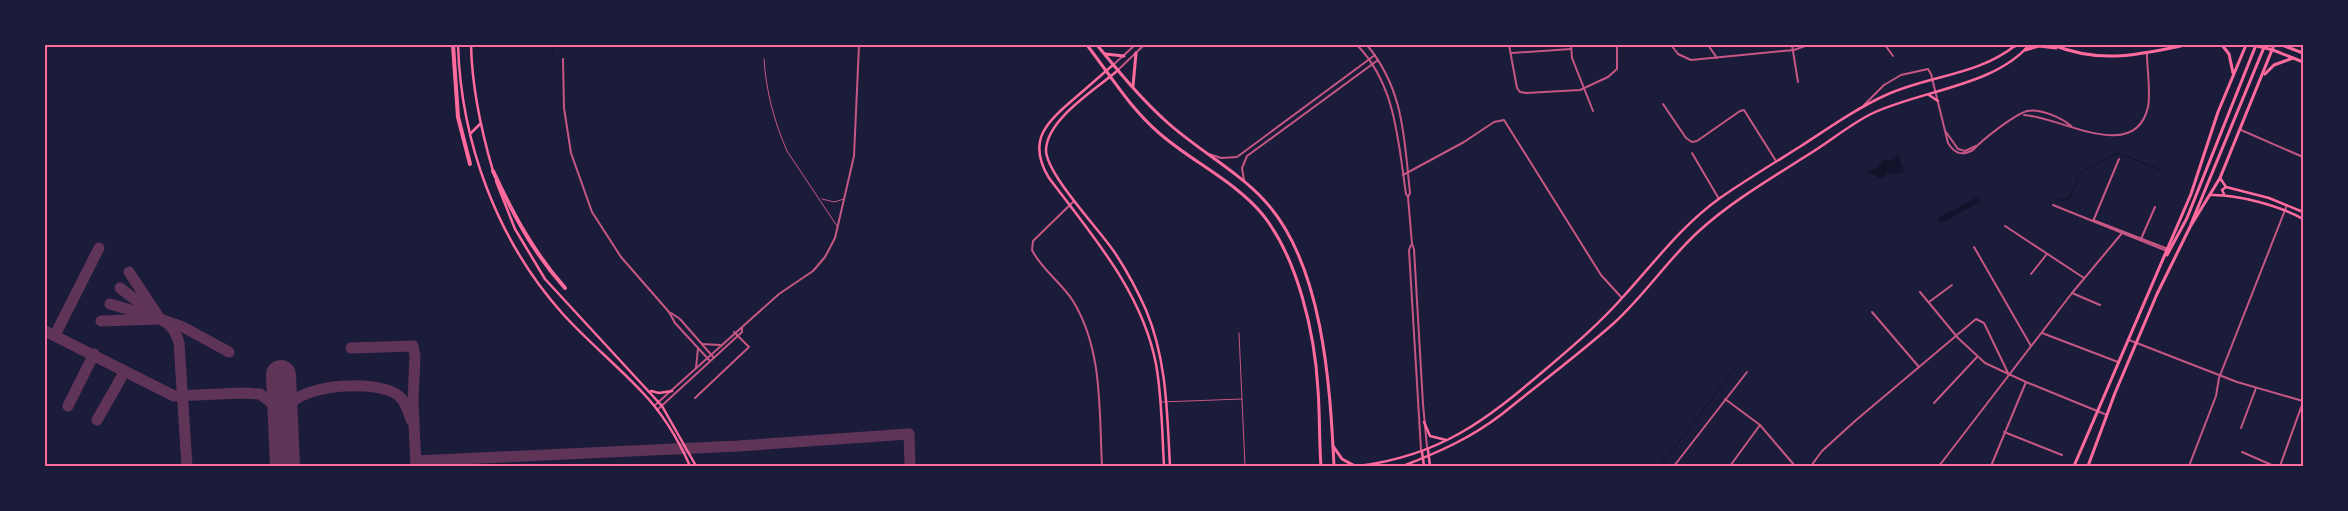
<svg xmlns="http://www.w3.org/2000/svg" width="2348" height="511" font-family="'PT Serif',serif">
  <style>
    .water { fill: #12122b }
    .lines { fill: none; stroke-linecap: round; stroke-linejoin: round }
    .stream { stroke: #12122b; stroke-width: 1 }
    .taxiway { stroke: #603358; stroke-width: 11 }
    .runway { stroke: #603358; stroke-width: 30 }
    .service { stroke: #c65784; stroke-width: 1 }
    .minor { stroke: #c65784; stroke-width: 2 }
    .secondary { stroke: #ff6b9d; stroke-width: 2.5 }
    .primary { stroke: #ff6b9d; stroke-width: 3 }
    .trunk { stroke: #ff6b9d; stroke-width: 3 }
    .motorway { stroke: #ff6b9d; stroke-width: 4 }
    .neatline { fill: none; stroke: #ff6b9d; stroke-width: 2 }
  </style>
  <rect width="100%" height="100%" fill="#1b1b3a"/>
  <g class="water">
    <polygon points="1898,155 1904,171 1897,174 1887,173 1882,179 1867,172 1876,168 1883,160 1892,160"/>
    <polygon points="1978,197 1980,202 1941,223 1938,218"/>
  </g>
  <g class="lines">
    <g class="stream">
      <polyline points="553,53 554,45"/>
      <polyline points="2056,198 2061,200 2069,199 2080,173 2118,153 2163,171"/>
      <polyline points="1660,466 1735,369"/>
    </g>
    <g class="taxiway">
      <polyline points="129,272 160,319"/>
      <polyline points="120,288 153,313"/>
      <polyline points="110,304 151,316"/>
      <polyline points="101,321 160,319"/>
      <polyline points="45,331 174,396 242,393 260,394 276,406 283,424"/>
      <polyline points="55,335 99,248"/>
      <polyline points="351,348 413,346 415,356 413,402 416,466"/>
      <polyline points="68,406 94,354"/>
      <polyline points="97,420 125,371"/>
      <path d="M283,423c1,-5 2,-11 4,-15 15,-25 91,-29 112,-12 7,6 9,15 12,24"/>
      <polyline points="416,461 738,446 909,434 910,466"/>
      <path d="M187,466l-8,-123c-3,-12 -8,-18 -19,-24l23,8 46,25"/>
    </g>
    <polyline class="runway" points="281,375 285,466"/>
    <g class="service">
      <path d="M764,59c2,32 10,62 23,92l50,75"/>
      <polyline points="822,199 834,202 844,199"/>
      <polyline points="1239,333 1245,466"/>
      <polyline points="1161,402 1242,399"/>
    </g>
    <g class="minor">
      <path d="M1357,45c39,40 41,96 49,149l2,3"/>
      <path d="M1367,45c37,45 37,92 43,148l-2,4 4,47 2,5 9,155 4,43"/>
      <polyline points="1509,45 1517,88 1520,92 1526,93 1580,90 1608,77 1617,69 1617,45"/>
      <polyline points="1571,45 1572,58 1593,111"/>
      <polyline points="1671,45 1678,54 1691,60 1794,50 1808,45"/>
      <polyline points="1708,45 1717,58"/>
      <polyline points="1792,45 1798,82"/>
      <polyline points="1885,45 1893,56"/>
      <polyline points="1511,53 1571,49"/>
      <polyline points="563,59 564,108 571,153 592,212 621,257 669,312 675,323 710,361"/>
      <polyline points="1113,65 1135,45"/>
      <polyline points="1119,69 1144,45"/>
      <polyline points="1663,104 1686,138 1692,142 1697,141 1740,111 1744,110 1776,161"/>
      <path d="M1864,105l20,-20 17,-10 27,-6 3,5 17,69c7,11 14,13 25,7 10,-11 41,-35 54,-39 13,-3 35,7 44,15"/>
      <path d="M2024,115c34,1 111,50 124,-8 3,-16 -1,-36 -1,-53"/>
      <polyline points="2241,130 2303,157"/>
      <polyline points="1946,132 1958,149 1965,151 1976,146"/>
      <polyline points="1692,153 1719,199"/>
      <polyline points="1209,154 1221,158 1237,157 1375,55"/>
      <polyline points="1403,175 1464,142 1494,122 1504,120 1601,275 1622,298"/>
      <polyline points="1244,180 1242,168 1247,156 1378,60"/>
      <path d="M1074,201l-41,40 -1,9c9,19 30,33 41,51 30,49 26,109 29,165"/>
      <polyline points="2053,205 2167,251"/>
      <polyline points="2094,219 2119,159"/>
      <polyline points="2093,220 2168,249"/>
      <polyline points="2005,226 2084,278"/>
      <polyline points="2141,239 2155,207"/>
      <polyline points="1411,245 1409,250 1421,450"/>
      <polyline points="1974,247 2031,346"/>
      <polyline points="2031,274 2047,254"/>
      <polyline points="1920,292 1958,338 1985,363 2026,382 2107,415"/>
      <polyline points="2072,293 2100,305"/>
      <polyline points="1929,302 1952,285"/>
      <polyline points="1872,312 1919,367"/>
      <polyline points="671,313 680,319 714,358"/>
      <polyline points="2042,333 2118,362"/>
      <polyline points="2129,340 2237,382 2303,401"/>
      <polyline points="702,344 720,345"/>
      <polyline points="696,368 698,348"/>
      <polyline points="695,398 749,347 734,332"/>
      <polyline points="1725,399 1760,425 1795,466"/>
      <polyline points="1934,403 1977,357"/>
      <polyline points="654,406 779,294 813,271 825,257 835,238 854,156 859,45"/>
      <polyline points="657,410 742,332 742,328"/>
      <polyline points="2241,428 2256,388"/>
      <polyline points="2004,432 2062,455"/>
      <polyline points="2242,452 2274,466"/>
      <polyline points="1674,466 1747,372"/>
      <polyline points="1730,466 1760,425"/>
      <polyline points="1811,466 1822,451 1855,421 1976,319 1984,323 2009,375"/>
      <polyline points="1939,466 2072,293 2123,232"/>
      <polyline points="1991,466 2026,382"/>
      <polyline points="2189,466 2216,396 2219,378 2287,205"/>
      <polyline points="2280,466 2303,402"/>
    </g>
    <g class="secondary">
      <path d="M458,45c3,97 39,195 104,268 25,28 55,52 81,80 20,21 35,46 47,73"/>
      <path d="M471,45c1,43 10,85 22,126"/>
      <path d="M1113,65c-13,11 -25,22 -38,33 -28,24 -49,42 -26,80 43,57 93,114 107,186 6,33 6,68 8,102"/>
      <path d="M1117,71c-22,19 -70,48 -71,79 0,25 57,83 71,106 11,17 21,36 29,54 21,50 21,103 24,156"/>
      <polyline points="1929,95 1938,101"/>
      <polyline points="471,133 480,124"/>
      <polyline points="2220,178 2226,187 2269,198 2303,212"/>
      <polyline points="496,181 515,229 545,279 662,406 696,466"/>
      <polyline points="2224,194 2222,190 2226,187"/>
      <path d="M2210,195c27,-1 70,11 93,24"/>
      <polyline points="651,391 659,393 672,391"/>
      <polyline points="1424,422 1430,436 1446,440"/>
      <polyline points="1428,450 1430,466"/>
      <polyline points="1422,452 1424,466"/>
      <path d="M1358,466c82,-10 127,-45 188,-97 27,-23 53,-45 76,-71 32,-35 60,-73 98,-100 26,-18 54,-35 81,-52 28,-18 54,-37 85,-51 44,-20 91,-19 130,-50"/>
      <path d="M1403,466c36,-14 68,-28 99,-52 37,-30 76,-59 112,-91 31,-28 54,-64 85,-92 34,-31 76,-55 115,-80 19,-12 37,-27 57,-37 47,-23 124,-28 158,-69"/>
    </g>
    <g class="primary">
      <path d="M2053,45c48,19 84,10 132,0"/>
      <polyline points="2101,45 2108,45"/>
      <polyline points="2222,45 2229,54 2233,73"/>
      <polyline points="2253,45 2273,50 2303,62"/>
      <polyline points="2282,45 2303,53"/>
      <polyline points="2015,46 2015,45"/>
      <polyline points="2025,50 2039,46 2056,48"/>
      <polyline points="2265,74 2274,65 2293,58"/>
      <polyline points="2191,224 2265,45"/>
      <polyline points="2167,255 2187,218 2256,45"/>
      <polyline points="2074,466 2191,194 2218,112 2246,45"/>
      <polyline points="2088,466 2115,393 2157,294 2190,227 2220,178 2274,45"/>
    </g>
    <g class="trunk">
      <path d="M1087,45c23,30 43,63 72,88 33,29 76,48 104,82 35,44 52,119 55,175 2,25 1,51 3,76"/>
      <path d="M1097,45c22,27 45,55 71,78 29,26 70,49 95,76 60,63 67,185 71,267"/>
      <polyline points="1105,54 1124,56"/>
      <polyline points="1133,86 1136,53"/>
      <polyline points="1333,446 1342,459 1355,466"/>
    </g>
    <g class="motorway">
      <polyline points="453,45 458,117 470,164"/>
      <path d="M493,171c20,43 40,81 72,117"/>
    </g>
  </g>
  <rect width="2348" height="511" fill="none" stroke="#1b1b3a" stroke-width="92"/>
  <rect x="46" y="46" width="2256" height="419" class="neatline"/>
</svg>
